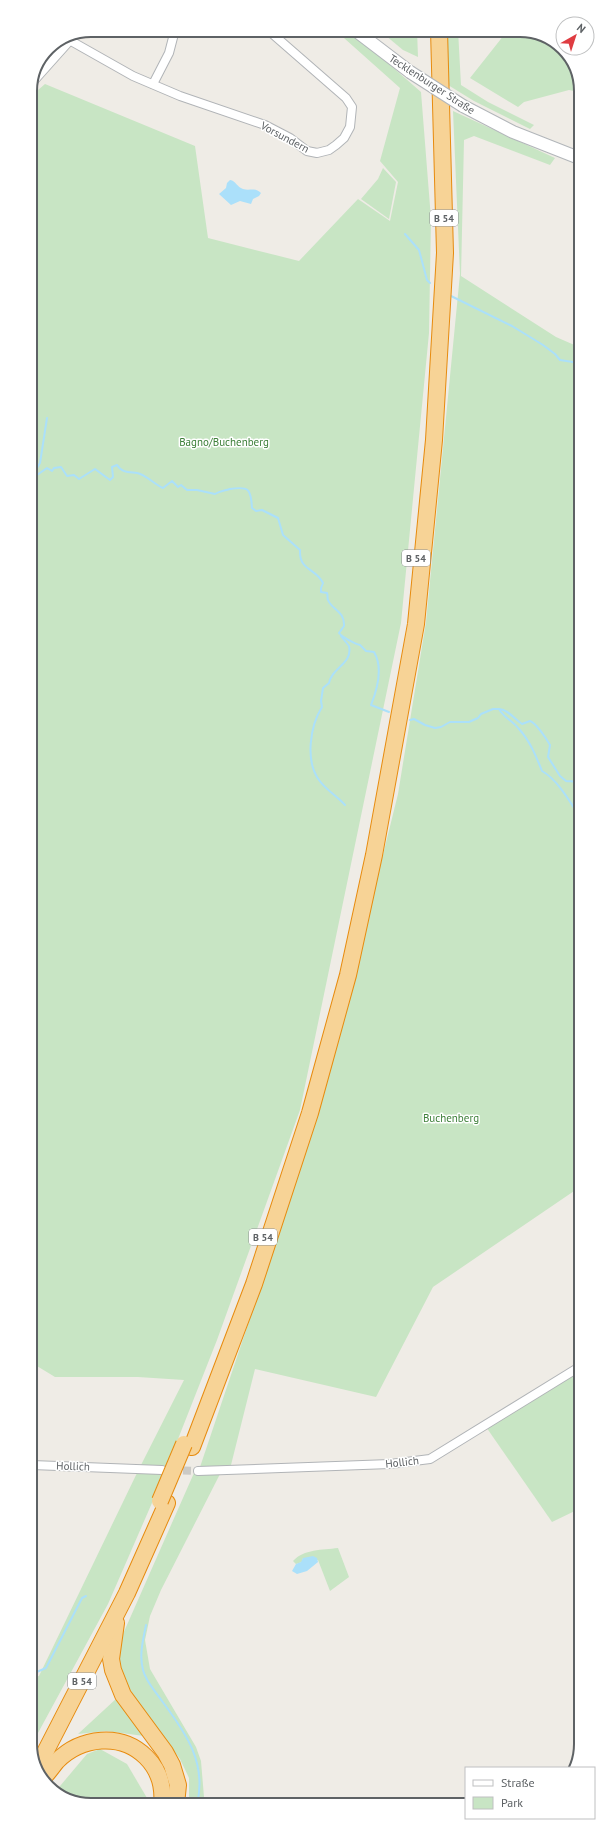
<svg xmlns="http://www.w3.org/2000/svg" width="611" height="1835" font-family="'PT Sans',sans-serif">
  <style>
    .green { fill: #c8e5c4 }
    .water { fill: #abe0fa }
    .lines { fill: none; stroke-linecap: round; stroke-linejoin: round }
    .stream { stroke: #abe0fa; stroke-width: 2 }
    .street-tunnel { stroke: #cbcac6; stroke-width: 8; stroke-dasharray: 8 4; stroke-linecap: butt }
    .street-casing { stroke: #b1b4b7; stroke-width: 10 }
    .secondary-casing { stroke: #b2b6ba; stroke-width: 14 }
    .highway-casing { stroke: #e78b0e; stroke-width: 18 }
    .street { stroke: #fff; stroke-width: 8 }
    .secondary { stroke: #fff; stroke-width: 12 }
    .highway { stroke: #f7d396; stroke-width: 16 }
    .secondary-bridge-casing { stroke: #b2b6ba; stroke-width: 14; stroke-linecap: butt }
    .highway-bridge-casing { stroke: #e78b0e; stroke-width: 18; stroke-linecap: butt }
    .secondary-bridge { stroke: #fff; stroke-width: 12 }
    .highway-bridge { stroke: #f7d396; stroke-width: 16 }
    .labels { text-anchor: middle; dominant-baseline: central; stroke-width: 3; stroke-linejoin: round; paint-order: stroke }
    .shield { fill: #fff; stroke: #8e9193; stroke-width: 1 }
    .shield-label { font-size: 10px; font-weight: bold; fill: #5e6265 }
    .street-label { font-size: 11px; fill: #5e6265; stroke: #fff }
    .park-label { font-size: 11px; fill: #3e803a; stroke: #fff }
    .rim { fill: none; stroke: #5e6265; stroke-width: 2 }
  </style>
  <rect width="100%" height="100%" fill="#efece6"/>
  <g class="green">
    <polygon points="335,30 350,30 421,92 431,219 429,333 401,623 300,1110 217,1340 167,1467 141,1465 184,1380 138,1377 55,1377 32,1363 30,97 45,84 195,146 208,238 299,261 358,199 390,221 398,182 380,161 400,88"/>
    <polygon points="379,30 417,30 418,57 403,50"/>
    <polygon points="444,30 458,30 461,85 488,102 534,125 530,129 474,101 448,85"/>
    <polygon points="508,30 524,30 560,45 579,75 579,92 569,90 524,102 518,107 470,78"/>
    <polygon points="453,111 555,158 550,165 474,136 464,140 461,276 556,337 579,347 580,1187 433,1287 376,1397 255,1369 231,1465 199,1470 314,1128 329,1073 398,794 426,622 460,274"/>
    <polygon points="383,168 396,182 389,219 361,199 378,179"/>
    <polygon points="581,1366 581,1508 552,1522 484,1424"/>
    <polygon points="205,1472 220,1474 161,1590 150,1616 145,1640 150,1669 196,1747 201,1761 204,1797 207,1804 188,1804 189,1801 189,1778 180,1759 138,1703 120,1672 119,1643 194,1473"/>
    <polygon points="137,1473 165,1473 108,1604 32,1744 32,1678 39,1676"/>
    <path d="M338,1548l11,29 -19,14 -12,-31 -15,-2 -1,4 -6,2 -3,-3c11,-12 29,-11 45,-13z"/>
    <polygon points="117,1698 144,1736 106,1731 78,1734"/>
    <polygon points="100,1749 127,1764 147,1798 144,1805 87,1805 55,1792 87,1754"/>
  </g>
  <g class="water">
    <path d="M230,180c6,1 7,7 13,9 7,2 12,-2 18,4l-2,3 -6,3 -2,5 -11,-3 -9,4 -12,-11 7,-6 1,-5z"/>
    <polygon points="313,1556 317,1558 318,1562 307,1571 297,1574 292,1571 296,1564 301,1562 303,1558"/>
  </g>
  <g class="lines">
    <g class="stream">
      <polyline points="405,234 419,250 427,280 430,283"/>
      <polyline points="449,295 512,326 543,345 555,354 560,360 579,363"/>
      <polyline points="31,469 37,468 40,463 47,418"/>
      <path d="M31,471l6,4 10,-7 5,3 2,-3 7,-1 6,9 7,-1 5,4 16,-10 15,11 3,-3 -1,-10 5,-2c5,8 12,7 20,8 8,1 18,12 26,15l9,-7 6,6 3,-2 6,5h10l18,4c5,-3 9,-3 15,-5 19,-3 21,0 22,19l4,3 6,-1 16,8 5,17 17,15c-1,21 16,18 23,33l-2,5v4l6,1c1,2 0,5 1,7 4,10 17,11 16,26l-5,7c3,4 16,11 21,12l6,6 8,1c9,15 3,38 -3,53l18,7"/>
      <path d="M341,636l8,10c4,18 -17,21 -20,37l-6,5 -2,13 1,6c-12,19 -17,54 -3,73 7,10 18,16 26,25"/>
      <path d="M499,709c10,1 15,10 23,15l8,-3c6,2 16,17 20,24l-2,12 12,19 6,5c6,1 10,-1 13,5l-4,12"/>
      <path d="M410,720l4,-1 11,6 10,3 6,-1 9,-5h19l9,-4 3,-4 12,-5h6c5,9 14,12 20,20 11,12 17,27 23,42 16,9 28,31 38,46"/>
      <path d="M146,1625c-3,15 -7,30 -3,45 3,12 13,22 19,31 24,32 45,62 35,103"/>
      <polyline points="32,1674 46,1668 82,1598 86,1596"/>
    </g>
    <polyline class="street-tunnel" points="171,1470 198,1471"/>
    <g class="street-casing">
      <g id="street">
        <polyline points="71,41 133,76 180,96 265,125 290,138 307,151 317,153 329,150 336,145 344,138 350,127 352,107 346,98 268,30"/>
        <polyline points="31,84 73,37"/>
        <polyline points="153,84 169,53 175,30"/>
        <polyline points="32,1465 162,1470"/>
        <polyline points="198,1471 390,1464 430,1459 581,1366"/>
      </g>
    </g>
    <g class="secondary-casing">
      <g id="secondary">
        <polyline points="355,30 410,72"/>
        <polyline points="463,106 513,132 579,158"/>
      </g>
    </g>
    <g class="highway-casing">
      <g id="highway">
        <polyline points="192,1447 254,1284 310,1113 348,975 374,855 416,624 434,440 445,253 439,30"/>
        <polyline points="116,1623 111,1659 113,1670 123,1695 165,1752 172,1765 178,1785 176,1804"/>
        <polyline points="37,1768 127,1593 167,1503"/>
        <path d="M43,1778c5,-5 9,-11 14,-17 24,-24 64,-29 89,-4 13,13 18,29 16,48"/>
      </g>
    </g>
    <use href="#street" class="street"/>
    <use href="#secondary" class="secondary"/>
    <use href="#highway" class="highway"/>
    <g class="secondary-bridge-casing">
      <polyline id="secondary-bridge" points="410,72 463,106"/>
    </g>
    <g class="highway-bridge-casing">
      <polyline id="highway-bridge" points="160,1501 184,1444"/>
    </g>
    <use href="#secondary-bridge" class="secondary-bridge"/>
    <use href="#highway-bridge" class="highway-bridge"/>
  </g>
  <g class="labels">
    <g class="shield">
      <rect x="430" y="210" width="28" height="16" rx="3"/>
      <rect x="402" y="550" width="28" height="16" rx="3"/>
      <rect x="249" y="1229" width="28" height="16" rx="3"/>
      <rect x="68" y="1673" width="28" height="16" rx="3"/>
    </g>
    <g class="shield-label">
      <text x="444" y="218">B 54</text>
      <text x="416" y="558">B 54</text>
      <text x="263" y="1237">B 54</text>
      <text x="82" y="1681">B 54</text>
    </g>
    <g class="street-label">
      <text transform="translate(432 84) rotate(33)">Tecklenburger Straße</text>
      <text transform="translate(285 137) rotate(28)">Vorsundern</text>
      <text transform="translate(402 1462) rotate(-6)">Hollich</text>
      <text transform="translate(73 1466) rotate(2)">Hollich</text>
    </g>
    <g class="park-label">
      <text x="224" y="442">Bagno/Buchenberg</text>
      <text x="451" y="1118">Buchenberg</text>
    </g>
  </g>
  <path d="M0 0H611V1835H0ZM91 37H520A54 54 0 0 1 574 91V1744A54 54 0 0 1 520 1798H91A54 54 0 0 1 37 1744V91A54 54 0 0 1 91 37Z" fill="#fff" fill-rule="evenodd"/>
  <path class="rim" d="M91 37H520A54 54 0 0 1 574 91V1744A54 54 0 0 1 520 1798H91A54 54 0 0 1 37 1744V91A54 54 0 0 1 91 37Z"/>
  <rect x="465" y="1767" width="130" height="52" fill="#ffffff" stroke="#bfc0c1"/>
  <rect x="473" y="1780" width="20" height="6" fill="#ffffff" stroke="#bfc0c1"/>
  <text x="501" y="1787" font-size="12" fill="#5e6265">Straße</text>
  <rect x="473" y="1797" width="20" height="12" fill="#c8e5c4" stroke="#bfc0c1"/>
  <text x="501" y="1807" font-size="12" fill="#5e6265">Park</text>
  <g transform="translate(575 36) rotate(39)"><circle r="19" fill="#ffffff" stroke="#bfc0c1"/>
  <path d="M0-3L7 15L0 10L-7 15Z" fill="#df3c41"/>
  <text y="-6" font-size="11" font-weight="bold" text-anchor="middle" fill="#5e6265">N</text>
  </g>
</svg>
